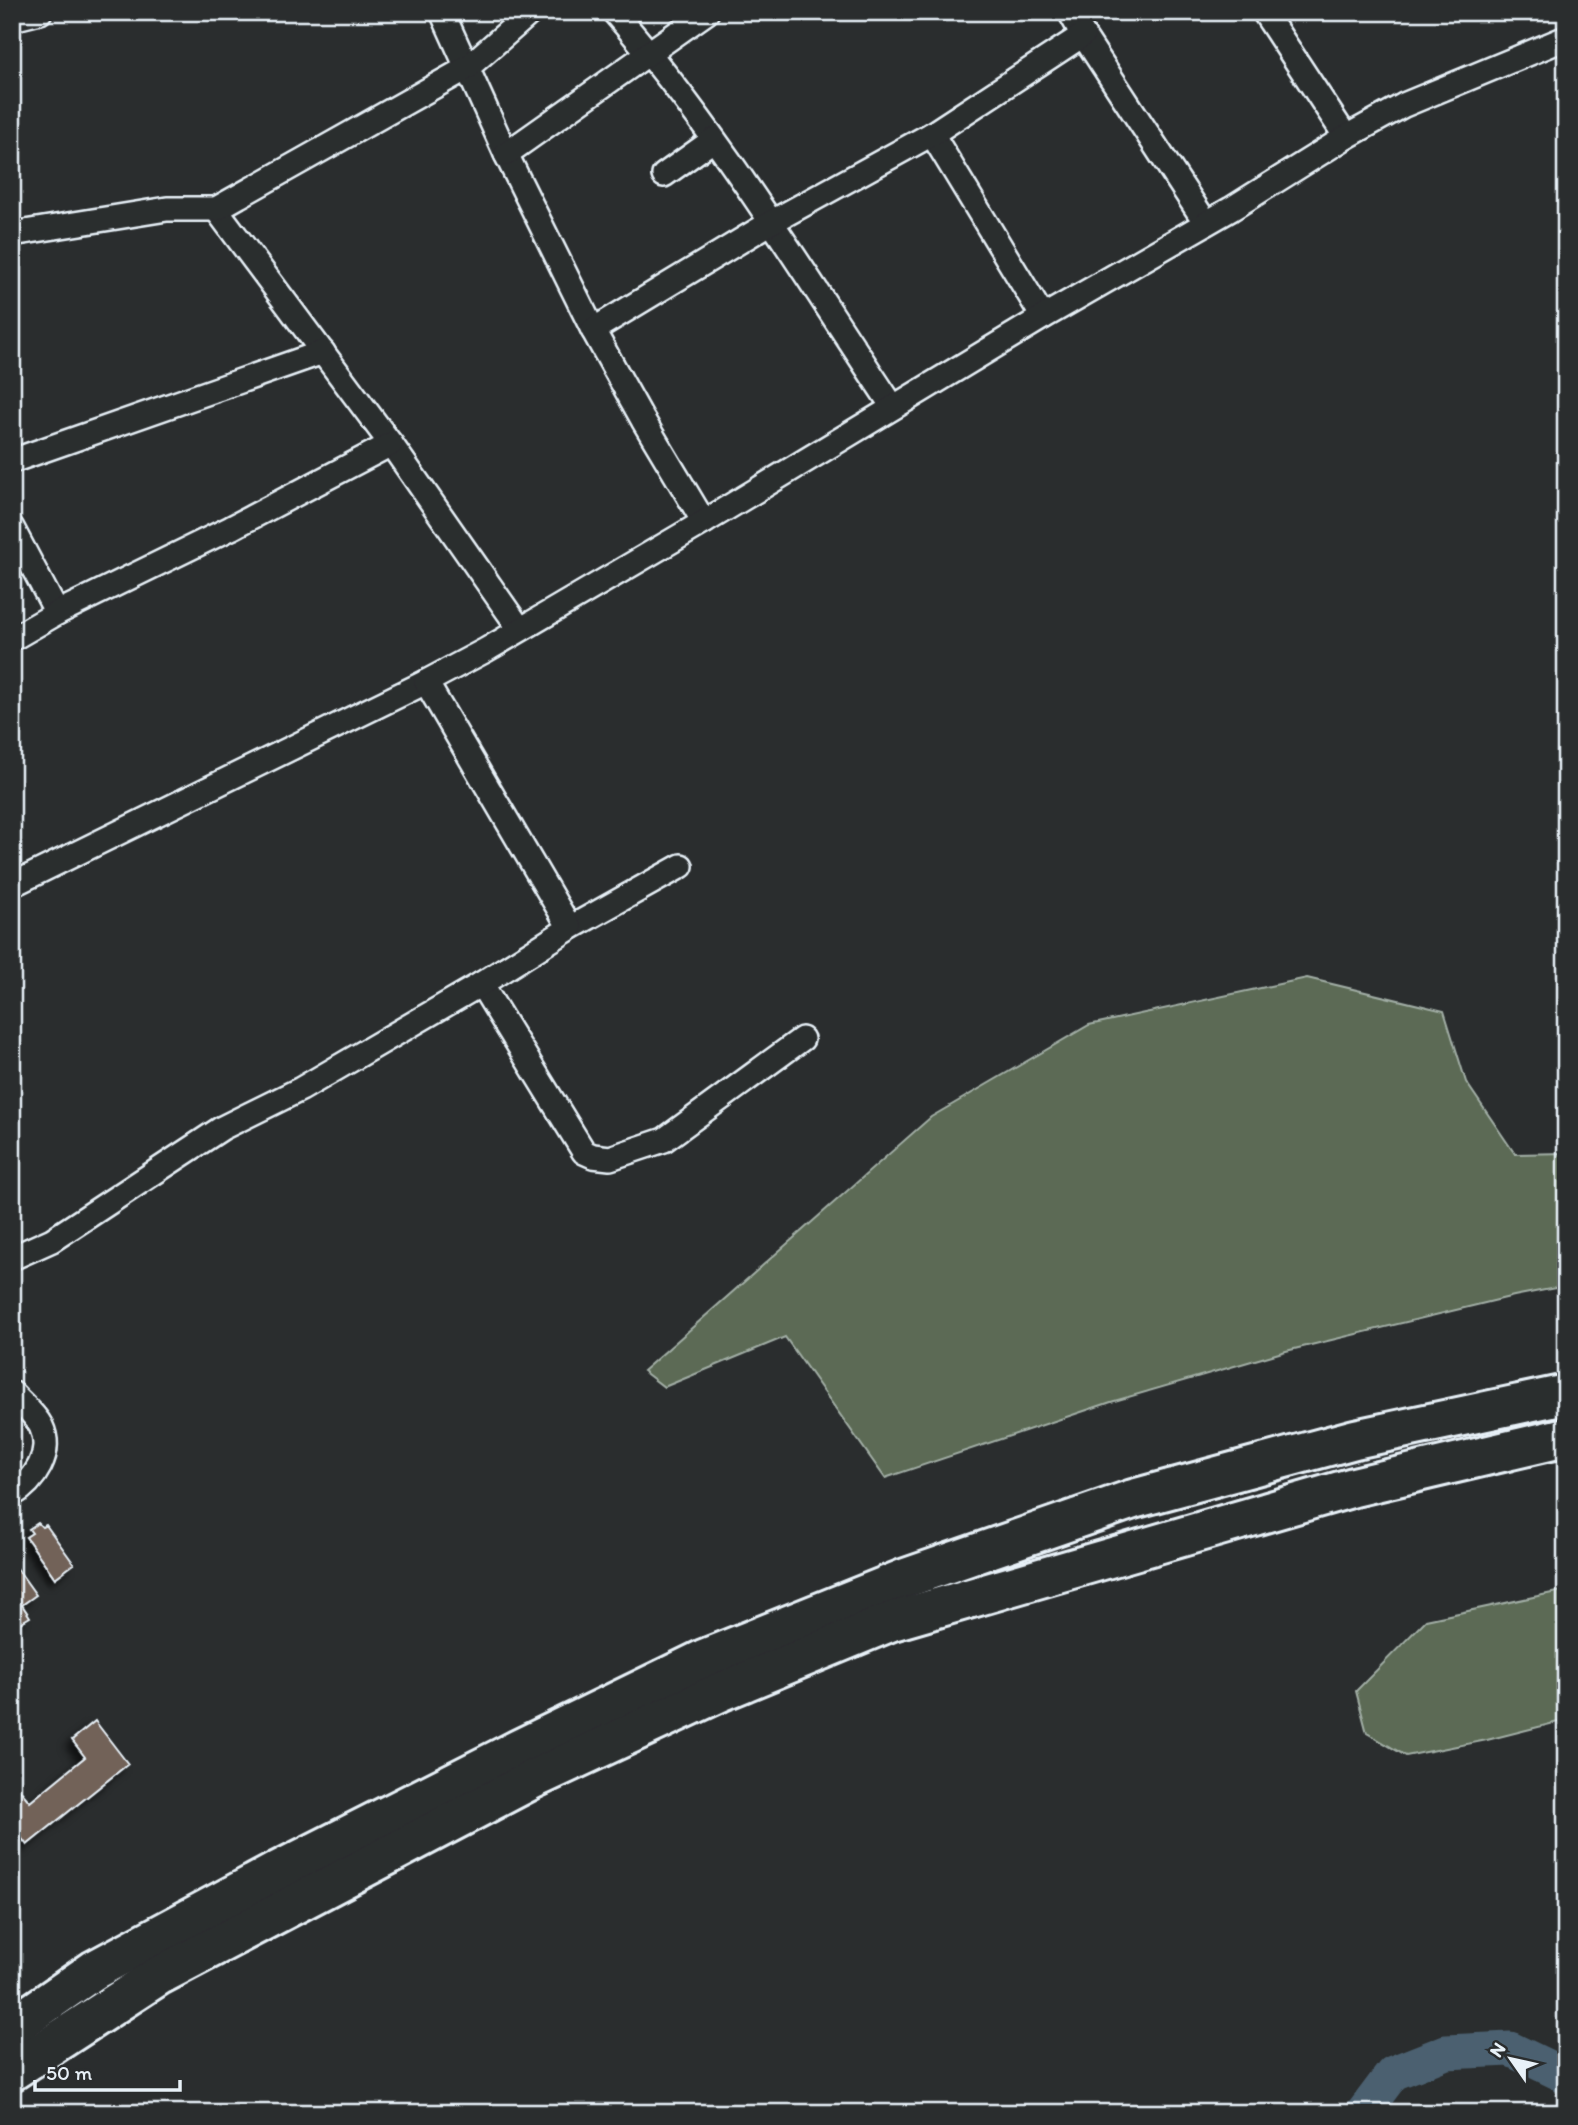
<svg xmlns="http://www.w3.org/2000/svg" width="1578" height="2125" font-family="Itim,sans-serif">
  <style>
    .green { fill: #5b6b54; stroke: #a2aea6; stroke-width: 2 }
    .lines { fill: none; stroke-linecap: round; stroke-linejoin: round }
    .river { stroke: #4b606f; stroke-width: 35 }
    .building { fill: #726259; stroke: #e8f1f8; stroke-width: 2; filter: url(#shadow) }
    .street-casing { stroke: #e8f1f8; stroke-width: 28 }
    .highway-casing { stroke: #e8f1f8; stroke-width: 44 }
    .street { stroke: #2a2d2e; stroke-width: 23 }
    .highway { stroke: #2a2d2e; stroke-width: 38 }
  </style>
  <defs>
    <filter id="shadow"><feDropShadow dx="-6" dy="6" stdDeviation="3.5" flood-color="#0009"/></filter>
  </defs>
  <rect width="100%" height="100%" fill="#2a2d2e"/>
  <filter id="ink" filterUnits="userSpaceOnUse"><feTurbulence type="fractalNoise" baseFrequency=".0143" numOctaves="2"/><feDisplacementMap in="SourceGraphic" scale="14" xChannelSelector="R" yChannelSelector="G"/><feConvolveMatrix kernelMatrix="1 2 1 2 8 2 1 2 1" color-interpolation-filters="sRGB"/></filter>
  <g filter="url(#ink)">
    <g class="green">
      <polygon points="1307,978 1444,1011 1466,1082 1515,1154 1566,1153 1566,1286 1514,1296 1286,1351 1111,1402 885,1478 785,1337 664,1387 643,1371 931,1117 1089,1025"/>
      <polygon points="1566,1590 1566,1720 1487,1740 1406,1756 1367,1733 1356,1691 1426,1620"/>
    </g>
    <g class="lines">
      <polyline class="river" points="1363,2113 1393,2073 1446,2052 1510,2049 1566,2076"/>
    </g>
    <g class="building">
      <polygon points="38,1523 42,1527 46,1525 74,1564 55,1578 26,1537 32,1533 29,1529"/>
      <polygon points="16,1567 36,1595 22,1605 30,1617 20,1623 12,1612 12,1570"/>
      <polygon points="95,1721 128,1764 27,1845 12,1826 12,1786 15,1784 30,1802 85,1757 72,1740"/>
    </g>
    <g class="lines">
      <g class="street-casing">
        <g id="street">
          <polyline points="442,12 506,154 593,330"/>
          <path d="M614,12c106,121 190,262 279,395"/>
          <polyline points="1070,12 1083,35 1206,223"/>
          <polyline points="1264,12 1346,137"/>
          <polyline points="12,19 40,12"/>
          <polyline points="932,134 1043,317"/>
          <polyline points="506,154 707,12"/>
          <polyline points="664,175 713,140"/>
          <polyline points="216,209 391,444 520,629"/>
          <polyline points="12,234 167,209 216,209 467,68 531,12"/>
          <polyline points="12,461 323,352"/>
          <polyline points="704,522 643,420 593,330 770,223 932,134 1083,35"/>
          <polyline points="12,528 57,613"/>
          <polyline points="12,639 57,613 231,528 391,444"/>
          <polyline points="12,885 426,682"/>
          <polyline points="570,928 681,866"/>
          <polyline points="481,984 584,1152 593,1156 610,1158 664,1140 802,1039"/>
          <polyline points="12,1258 52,1240 222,1128 301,1089 481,984 570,928 426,682 486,650 704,522 1043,317 1231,209 1346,137 1404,105 1566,38"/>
          <path d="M12,1393c9,10 23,21 29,33 13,27 -7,56 -29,69"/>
        </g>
      </g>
      <g class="highway-casing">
        <g id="highway">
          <polyline points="12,2027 94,1970 276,1872 519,1749 704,1659 906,1578 1133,1499 1355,1439 1566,1394"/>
          <polyline points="12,2071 158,1976 533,1779 720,1692 892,1621 1354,1487 1566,1437"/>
        </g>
      </g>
      <use href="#street" class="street"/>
      <use href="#highway" class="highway"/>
    </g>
  </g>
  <rect width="1578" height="2125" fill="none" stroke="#2a2d2e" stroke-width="42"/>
  <rect x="21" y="21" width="1536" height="2083" fill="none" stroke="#e8f1f8" stroke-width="2.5" filter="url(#ink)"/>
  <g transform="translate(1511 2059) rotate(304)" stroke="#2a2d2e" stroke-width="5" paint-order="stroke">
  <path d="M0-5L12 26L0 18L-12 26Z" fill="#e8f1f8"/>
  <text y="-10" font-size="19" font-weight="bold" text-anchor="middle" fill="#e8f1f8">N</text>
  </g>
  <path d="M35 2080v10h145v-10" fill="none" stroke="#e8f1f8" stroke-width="3.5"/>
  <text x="46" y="2080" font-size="21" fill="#e8f1f8" stroke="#2a2d2e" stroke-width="5" paint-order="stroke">50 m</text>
</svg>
